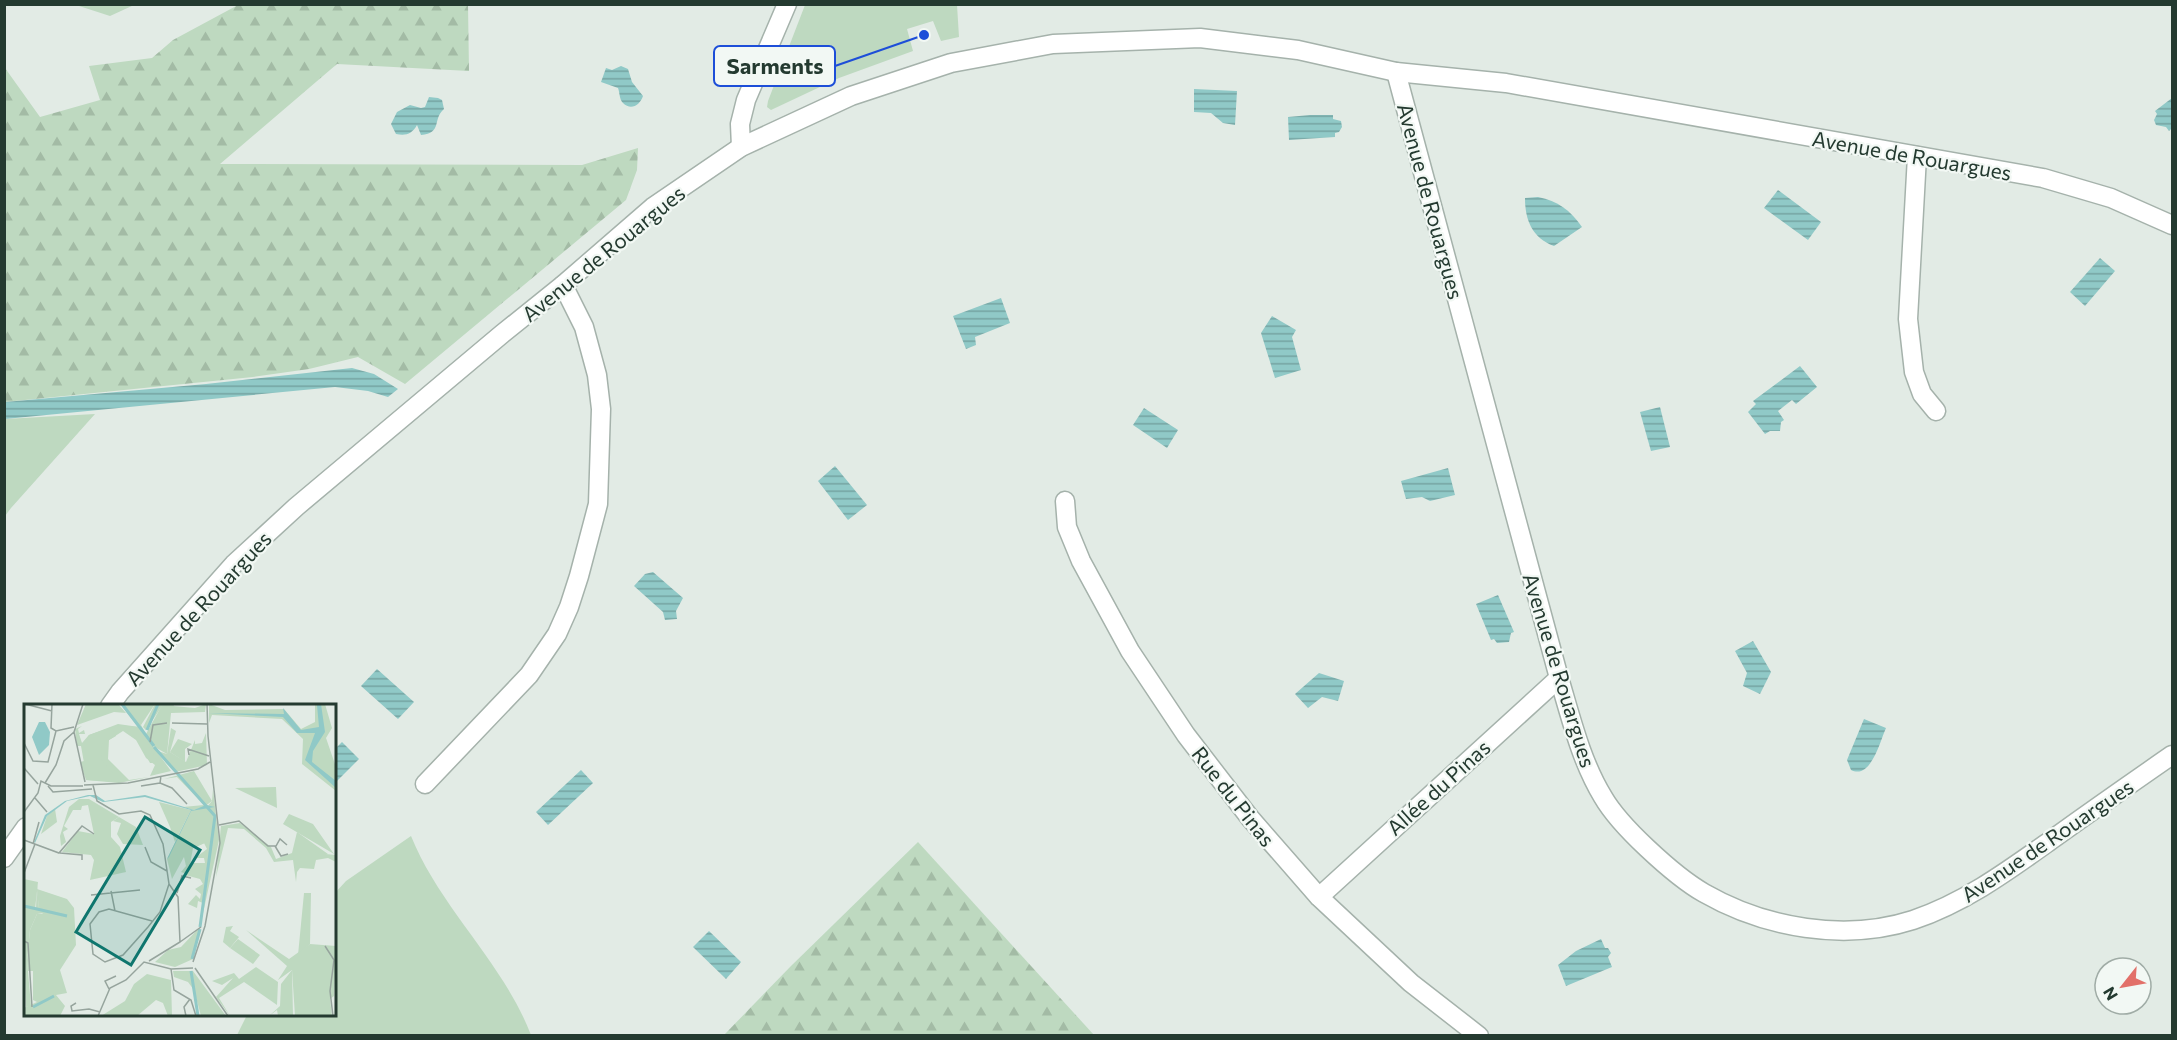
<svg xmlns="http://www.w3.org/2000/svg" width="2177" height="1040" font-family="Commissioner,sans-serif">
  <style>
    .green { fill: #bed9c0 }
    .forest { fill: url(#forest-firs) }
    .water { fill: url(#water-rules) }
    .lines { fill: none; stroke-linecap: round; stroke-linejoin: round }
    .street-casing { stroke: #a5b2ab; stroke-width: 21 }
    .street { stroke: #fff; stroke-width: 18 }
    .labels { text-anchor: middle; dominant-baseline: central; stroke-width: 4.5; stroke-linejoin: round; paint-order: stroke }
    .street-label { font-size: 21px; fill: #243a30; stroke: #f2f8f4 }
    .inset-river { fill: none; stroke: #90c9c7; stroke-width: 3 }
    .inset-road { fill: none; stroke: #96a49d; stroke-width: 1.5 }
    .view { fill: #0f766e; fill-opacity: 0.15; stroke: #0f766e; stroke-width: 3 }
    .inset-edge { fill: none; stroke: #243a30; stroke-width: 3 }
    .leader { fill: none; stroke: #1d4ed8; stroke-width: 2 }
    .callout-dot { fill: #1d4ed8; stroke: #f2f8f4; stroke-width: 2 }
    .callout { fill: #f2f8f4; stroke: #1d4ed8; stroke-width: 2 }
    .callout-label { font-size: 22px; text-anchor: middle; font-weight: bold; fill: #243a30 }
  </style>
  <defs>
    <pattern id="forest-firs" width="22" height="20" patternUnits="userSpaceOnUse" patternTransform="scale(1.5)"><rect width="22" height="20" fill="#bed9c0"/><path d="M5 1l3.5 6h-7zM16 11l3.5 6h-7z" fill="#a3bba5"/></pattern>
    <pattern id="water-rules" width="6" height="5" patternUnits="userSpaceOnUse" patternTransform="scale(1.5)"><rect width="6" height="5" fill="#90c9c7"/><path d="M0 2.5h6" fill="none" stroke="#75a4a2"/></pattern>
  </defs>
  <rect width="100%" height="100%" fill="#e2ebe5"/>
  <g class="green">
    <polygon points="76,5 134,4 134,5 110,16"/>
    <polygon points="805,5 957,5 959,37 941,41 933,21 907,29 913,51 839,78 771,110 767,107 768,101"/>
    <polygon points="95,414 11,508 5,516 5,419"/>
    <path d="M411,836c29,72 92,126 120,199h-294l10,-20 87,-1 1,-121 11,-12z"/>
  </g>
  <g class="forest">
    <polygon points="238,5 468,5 469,71 337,64 220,164 582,165 638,148 637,170 626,200 405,384 358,357 309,369 253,377 5,402 5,68 40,117 100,100 89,66 152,58 173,40"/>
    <polygon points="918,842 1094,1035 724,1035 791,966"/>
  </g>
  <g class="water">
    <path d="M621,66l7,3 4,13 11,14c-3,9 -12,15 -20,7 -4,-4 -3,-10 -5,-15l-17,-6 5,-14 6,2z"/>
    <polygon points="1194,89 1237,91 1235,125 1223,123 1211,113 1194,112"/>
    <path d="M429,97l9,1 4,2 2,9c-12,10 -1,24 -23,26l-4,-10c-5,9 -11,11 -21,9l-5,-10 6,-12 13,-7 11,3 4,-1z"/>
    <polygon points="2172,98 2172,128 2169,131 2166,127 2156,125 2154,120 2157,114 2155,111"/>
    <polygon points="1310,115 1333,115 1333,119 1341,121 1342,127 1339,132 1335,133 1335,137 1289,140 1288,117"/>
    <polygon points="1778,190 1821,222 1808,240 1764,208"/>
    <path d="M1538,197c20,4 32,13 44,30l-28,19c-22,-8 -29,-26 -29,-48z"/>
    <polygon points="2100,258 2115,271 2085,306 2070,292"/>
    <polygon points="1001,298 1010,323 975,337 976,345 966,349 953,316"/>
    <polygon points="1272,316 1296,330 1292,337 1301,370 1275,378 1261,333"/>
    <polygon points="1800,366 1817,387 1796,404 1792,400 1778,411 1784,420 1781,422 1780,431 1770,431 1765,434 1748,412 1756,404 1753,401"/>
    <polygon points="352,368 374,374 398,389 388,397 368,391 335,387 5,419 5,402 206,384"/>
    <polygon points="1660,407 1670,447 1651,451 1640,412"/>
    <polygon points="1144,408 1178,430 1167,448 1133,425"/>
    <polygon points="835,466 867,505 848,520 818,481"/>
    <polygon points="1448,468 1455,495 1430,501 1422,497 1406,499 1401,481"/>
    <polygon points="653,572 683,598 676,611 677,619 665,620 663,612 634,586 645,574"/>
    <polygon points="1498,595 1514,632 1511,633 1509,642 1497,643 1494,639 1491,640 1476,604"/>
    <polygon points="1753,641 1771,672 1760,694 1743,686 1747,673 1735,651"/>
    <polygon points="377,669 414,702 398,719 361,686"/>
    <polygon points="1319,673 1344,681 1338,701 1322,697 1308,708 1295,694"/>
    <path d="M1864,719l22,9c-6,13 -15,52 -35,42l-4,-10z"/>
    <polygon points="342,742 359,759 335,783 335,749"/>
    <polygon points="581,770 593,783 548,825 536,812"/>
    <polygon points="709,931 741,962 726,979 693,947"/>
    <polygon points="1601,939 1605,948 1608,948 1611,953 1608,957 1612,967 1566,986 1558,965 1576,951"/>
  </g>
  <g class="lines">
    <g class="street-casing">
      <g id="street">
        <path d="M1396,72l163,606c12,40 22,83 44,119 11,19 28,36 44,51 17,16 36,33 57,45 61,35 141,49 209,27 53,-18 96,-50 141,-82 39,-28 79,-56 118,-83"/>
        <polyline points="741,147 740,124 746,100 787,4"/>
        <polyline points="1917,156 1908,319 1914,372 1922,394 1936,411"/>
        <polyline points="1065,501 1067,527 1081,561 1130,651 1186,735 1250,818 1319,897 1411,983 1479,1036"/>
        <polyline points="110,706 120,692 234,564 296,507 502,334 563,285 653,207 741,147 851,96 951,63 1053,44 1200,38 1298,50 1396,72 1506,83 2043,178 2111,198 2172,225"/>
        <polyline points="425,784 529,675 557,634 569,607 579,576 598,504 601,409 597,375 584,327 563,285"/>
        <polyline points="4,858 26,827"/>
        <polyline points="1319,897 1559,678"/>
      </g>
    </g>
    <use href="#street" class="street"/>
  </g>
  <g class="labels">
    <g class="street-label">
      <text transform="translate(1912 155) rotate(10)">Avenue de Rouargues</text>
      <text transform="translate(1431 201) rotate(75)">Avenue de Rouargues</text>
      <text transform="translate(603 253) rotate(-39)">Avenue de Rouargues</text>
      <text transform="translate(198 608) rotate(-47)">Avenue de Rouargues</text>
      <text transform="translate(1560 670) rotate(73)">Avenue de Rouargues</text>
      <text transform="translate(1438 787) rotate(-42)">Allée du Pinas</text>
      <text transform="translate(1234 796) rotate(52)">Rue du Pinas</text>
      <text transform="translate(2047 840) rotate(-34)">Avenue de Rouargues</text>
    </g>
  </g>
  <g transform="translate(24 704)">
    <rect width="312" height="312" fill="#e2ebe5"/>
    <path d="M96,0h35l-14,21 5,9 16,-29 33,3 11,-4 -1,8 -34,1 -4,41 -14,-8zM94,20l21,3 32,44 -21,5 5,-11 -9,-7 -10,-18 -13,-9 -14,9 -1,19 21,21 20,-3 -30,6 -33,-3 -6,-18 4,-1 5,-15h-12l-2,-17 7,-3 -4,3 1,4 5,-3 1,4h-6l3,9 7,-8zM154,35l14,5 -7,5v13l-15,-10zM170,67l18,30 -8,6 -10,3 -11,-3 21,-2 -27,-28 -13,2zM252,83l1,21 -42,-20zM135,98l32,8 -16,32 -5,-15zM31,105l2,13 -16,12 6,-18zM192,112l3,24 -26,119 -18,8 -20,-5 13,-12 13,-3 19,-20 3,-24 -5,-2 -1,7 -9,-4 8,-9 4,4 1,-5 -6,-5 8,-5 -3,-5 -15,-4 8,-12h12l-1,-5h-9l12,-9 -3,-6 -10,5zM95,113l17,10 7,18 -20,-1 -6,-10 4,-11 -8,-2zM216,119l31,24 5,12 16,-6 5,-21 31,22h-23l-12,6 -19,2 -8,-14 -22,-19 -16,-1 -12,49 5,-51zM0,175l14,3 -3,27 -11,-5zM13,185l30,10 7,9 2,37 -16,25 7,23 -11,2 9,11 -5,10h-36v-8l13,-6 -4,-2v-29h-5l-1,-11 3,-30 7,-16h6l-4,-4zM280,189h7l-1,51 -12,11zM214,235l22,16 -7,9 -23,-16zM232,263l22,15 -1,23 -33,-23 -25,16 11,18 -14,-19 17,-19 -11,7 -10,-4 22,-8 5,6zM268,266l1,46h-15l-1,-6 -8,6 11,-10 1,-22zM149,267h20l33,45h-25l-7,-26 -6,-8 -14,-5z" fill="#bed9c0"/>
    <path d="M131,0h18l2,4 -13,-2 -16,24 -3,-3zM185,0l16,6 59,-1 17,20 14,-7v-18h10l7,24 -6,10 10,29v24l-34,-27 1,-25 -21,-20 -70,-4 -3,8zM93,21l22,2 19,36h-8l-12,-22 -13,-10 -10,-2zM88,23l-3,3 7,2v4l-14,8 -1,15 19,23 -33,-2 -6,-34 8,-11zM147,24l5,3 -6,21 16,10 9,-22v4l7,-1 4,-10 1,32 -32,7 -9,-9 -8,-12 9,3zM189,85l3,27 -9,20 3,5 -17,7 -4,22 17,5 -1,5 -24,-8 5,-6 -2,-9 -12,22 -5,-20 24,-49 16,-3 5,-6zM55,95h10l30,18 -8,5v15l9,10 6,25 -36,8 4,-20 -3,-5 -29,-3 16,-21 16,3 -6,-29 -6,1 -1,4h-8l-9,16 4,3 -5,3 3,10 -5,4 -1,-10 9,-29zM265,110l24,10 21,30 -51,-30zM275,147l36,4 1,7 -8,-4 -12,2 -2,9 -14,-1 -3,4 -1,10 -3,-22 1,-7zM13,181l2,24 5,4 -7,1 -7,16 -3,30 4,46 -5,1 -2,-103 12,4zM209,222l-3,5 9,6 -9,11 -7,-6 3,-15zM222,226l43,29 21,-15 26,2 -2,50 -4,3 2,17h-37l-3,-46 -14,10 9,-14zM123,270l24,6 1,36h-4l-5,-13 -7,-3 -19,16h-36l24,-15 9,-17z" fill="#bed9c0"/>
    <path d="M62,0h32l8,9 -12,-1 -37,13z" fill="#bed9c0"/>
    <path d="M297,0l4,28 -12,19 -1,11 24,19v7l-31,-28 10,-27h-18l-14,-16 -75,-4 76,1 -1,-6 18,22 18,-3 -2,-22zM15,18h6l5,10 -1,13 -10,10 -7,-18zM64,91h8l9,6 40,-6 49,15 12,-5 9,2 -24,4 -22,46 -2,2 24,-49 -46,-13 -42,5 -13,-6 -23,5 -20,15 -12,27 -1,-1 11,-27 20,-14z" fill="#90c9c7"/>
    <path class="inset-river" d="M98,0l32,42M123,26l11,-26M130,43l61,69 -15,111M0,202l43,10M168,255l8,-30M167,267l7,45M9,303l21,-11"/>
    <path class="inset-road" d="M1,0l27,7M28,0l-1,24 5,3 18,-4M59,0l-9,28 11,50M183,0l1,32M148,19l35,1M126,38l3,-17 14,-2M0,39l9,18 15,1 8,-31M165,51l-1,-6 21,7M0,64l14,16M137,72l-1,7 12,5 15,16M21,79l11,-18 8,-24 10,-9M60,81l44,-2 70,-14 12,-7M69,81l4,16 22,13 22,-3 9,4 13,29 6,40 -9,28 -12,15 -25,28 -18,7 -12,-8 -3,-30 9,-12 10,-3 43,12M24,82l5,6 39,-3M117,82l19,-3M11,94l12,14M0,108l14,-19 3,-12 10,5h32M195,121l20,-4 29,25h8l4,-7 7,6M0,136l35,13 23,-27 12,8M9,140l6,-22M251,142l6,10 7,-2M121,143l6,15 16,9M36,149l22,2v5M0,169l11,-29M87,187l4,20M153,189l5,-17 9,2M67,191l49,-5M0,237l4,2 4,64M156,238l21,-15M301,242l9,14 -4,31 3,25M125,257l31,-19 -2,-45 -9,-13M169,258l12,-36 15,-83 -12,-107M171,264l33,48M147,265l3,21 17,10 5,16M85,285l-4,-8 11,-5M52,299l-5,3 1,5 17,-2 11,3M74,312l12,-28 16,-8 18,-18 27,7 22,-1M162,312l-2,-9 6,-8"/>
    <path class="view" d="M121,113l55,33 -69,115 -55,-33z"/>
    <rect width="312" height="312" class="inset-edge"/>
  </g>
  <path class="leader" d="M924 35L835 66"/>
  <circle class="callout-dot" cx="924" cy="35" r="6"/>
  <rect class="callout" x="714" y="46" width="121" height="40" rx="6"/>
  <g class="callout-label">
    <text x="775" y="74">Sarments</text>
  </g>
  <rect width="2177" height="1040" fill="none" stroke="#243a30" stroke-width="12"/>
  <g transform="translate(2123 986) rotate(239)"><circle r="28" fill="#f2f8f4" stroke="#a0aca6" stroke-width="1.5"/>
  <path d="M0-4.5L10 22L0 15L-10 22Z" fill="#e27069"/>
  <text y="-9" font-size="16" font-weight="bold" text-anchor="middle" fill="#243a30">N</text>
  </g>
</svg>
